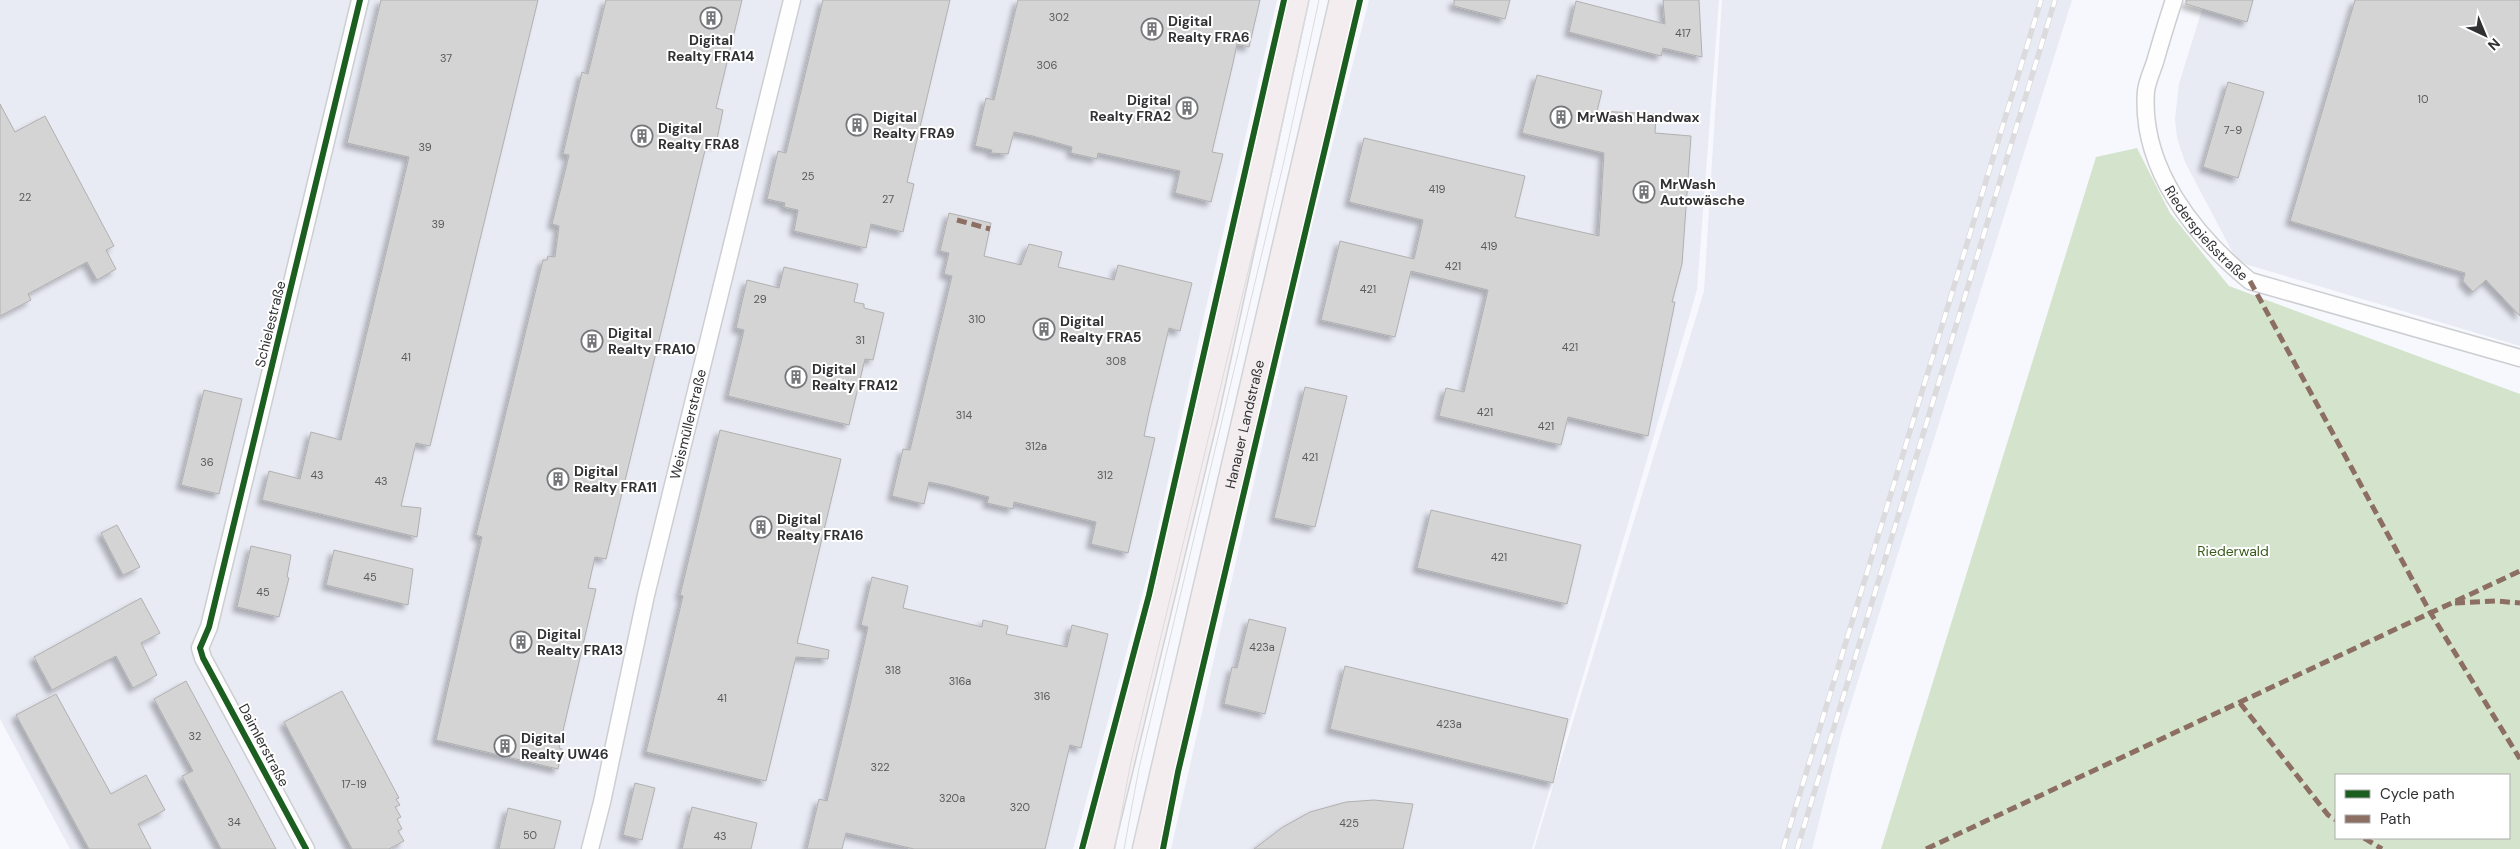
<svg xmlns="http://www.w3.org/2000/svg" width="2520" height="849" font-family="'DM Sans',sans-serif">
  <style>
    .built { fill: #e8eaf4 }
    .green { fill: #d4e4cc; fill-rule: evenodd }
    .building { fill: #d5d4d5; stroke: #b0b0b1; filter: url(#shadow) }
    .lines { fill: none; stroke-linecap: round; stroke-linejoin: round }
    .minor-casing { stroke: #cdced1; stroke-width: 19 }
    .primary-casing { stroke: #d3d3d6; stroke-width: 29 }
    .minor { stroke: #fefeff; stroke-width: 16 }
    .primary { stroke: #f3edef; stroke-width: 26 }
    .tram { stroke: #dbdbdd; stroke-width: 1 }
    .rail-casing { stroke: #dbdbdd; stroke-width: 5.5 }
    .rail { stroke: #fff; stroke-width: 4; stroke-dasharray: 11; stroke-linecap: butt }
    .quiet { stroke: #8d6e63; stroke-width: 5; stroke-dasharray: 10 5; stroke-linecap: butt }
    .cycleway-casing { stroke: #fff; stroke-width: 9 }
    .cycleway { stroke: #1b5e20; stroke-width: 6 }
    .labels { text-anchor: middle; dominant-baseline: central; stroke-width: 4; stroke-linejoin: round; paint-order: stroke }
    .number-label { font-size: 11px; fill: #5a5a5c }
    .poi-label { font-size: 14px; font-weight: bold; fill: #313134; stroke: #fff; text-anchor: start }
    .street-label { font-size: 14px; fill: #313134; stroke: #fff }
    .park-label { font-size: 14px; fill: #3a5b1b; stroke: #fff }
  </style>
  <defs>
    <filter id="shadow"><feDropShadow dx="-4.5" dy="4.5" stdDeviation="2.5" flood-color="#0004"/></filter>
  </defs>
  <rect width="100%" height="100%" fill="#f7f8fd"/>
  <g class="built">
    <polygon points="0,0 1277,0 1200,333 1148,573 1073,849 70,849 0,719"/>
    <polygon points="1369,0 1719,0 1697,290 1532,849 1171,849 1313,221"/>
    <polygon points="1722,0 2072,0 1841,735 1812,849 1534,849 1704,291"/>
    <polygon points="2205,0 2520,0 2520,346 2245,264 2235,257 2185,162 2177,138 2175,119 2179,84"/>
  </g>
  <path class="green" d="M2137,148l33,65 59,73 291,108v455h-639l215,-692zM2509,775v63h-173v-63z"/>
  <g class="building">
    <polygon points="381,0 538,0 430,446 416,443 401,506 421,508 417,537 262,500 269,471 300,479 311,432 341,440 409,157 347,143"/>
    <polygon points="606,0 742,0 716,108 723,110 716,144 707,142 606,559 595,557 588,588 596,589 559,748 562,749 558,769 436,740 482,537 476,535 543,260 547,260 548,256 555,257 559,226 552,224 569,155 563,154 582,72 588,74"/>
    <polygon points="823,0 950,0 907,182 914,184 903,232 871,224 866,248 794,231 798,210 784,207 785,203 767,199 778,151 786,153"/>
    <polygon points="1018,0 1260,0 1249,47 1237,44 1233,63 1212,152 1223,154 1211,202 1175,193 1180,171 1098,153 1097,159 1089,157 1071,153 1072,147 1033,136 1014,132 1008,154 991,153 992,150 975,146 986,98 994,100"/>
    <polygon points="1454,0 1510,0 1505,19 1454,6"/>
    <polygon points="1663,0 1699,0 1702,57 1663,48 1661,56 1569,32 1576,1 1665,24"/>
    <polygon points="2186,0 2253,0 2247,22 2186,4"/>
    <polygon points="2355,0 2520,0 2520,316 2486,280 2473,292 2463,281 2465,273 2290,221"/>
    <polygon points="1537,75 1602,91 1597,111 1656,114 1655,133 1691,136 1682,264 1672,302 1675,302 1648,436 1568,417 1561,445 1439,416 1446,388 1464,392 1488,290 1411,271 1395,337 1321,320 1340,241 1414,259 1423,220 1349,202 1364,138 1525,176 1515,217 1599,236 1604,153 1522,133"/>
    <polygon points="2228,82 2264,92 2238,178 2203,167"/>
    <polygon points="0,104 15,132 45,116 114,246 106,250 116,269 97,280 87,262 28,294 31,300 0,316"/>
    <polygon points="949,213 991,223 984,256 1021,265 1029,244 1062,252 1058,267 1114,280 1118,265 1192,283 1180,331 1169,328 1149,412 1144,436 1155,438 1128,553 1091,544 1096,522 1014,502 1013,509 987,503 989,497 948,486 929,482 924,504 892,496 903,449 910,450 952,276 944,274 949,253 940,251"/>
    <polygon points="784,267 858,284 854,302 864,304 864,308 884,313 873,360 865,359 849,425 728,396 744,330 736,328 747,280 779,288"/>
    <polygon points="1305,387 1347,396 1315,527 1274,518"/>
    <polygon points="204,390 242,399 219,494 181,485"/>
    <polygon points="720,430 841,459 797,643 829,650 828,659 796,657 766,781 646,752 683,596 680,595"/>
    <polygon points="1431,510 1581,545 1567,604 1417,568"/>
    <polygon points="117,525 140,567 123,575 101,533"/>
    <polygon points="251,546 291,555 287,577 289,578 279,617 237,607"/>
    <polygon points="334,550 413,569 408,605 326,585"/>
    <polygon points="872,577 908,586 903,608 982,627 983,620 1008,626 1006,634 1067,647 1072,625 1108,634 1081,748 1070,745 1045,849 914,849 846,833 842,849 807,849 819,799 827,801 848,714 868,627 861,625"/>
    <polygon points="141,598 160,633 141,643 157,675 133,688 116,656 52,690 34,657"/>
    <polygon points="1249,619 1286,628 1265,714 1224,704 1232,667 1237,668"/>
    <polygon points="1345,666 1568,719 1553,783 1330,729"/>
    <polygon points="186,681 235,772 276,849 221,849 182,776 193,771 154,699"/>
    <polygon points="342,691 399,798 396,799 400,805 395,807 401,817 397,819 402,829 398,831 404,841 389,849 352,849 284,722"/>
    <polygon points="56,694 111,794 146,775 165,810 138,824 151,849 89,849 16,715"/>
    <polygon points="635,783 655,788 642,840 623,835"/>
    <polygon points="1374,800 1413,804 1403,849 1254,849 1283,827 1310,812 1346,802"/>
    <polygon points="692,807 757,823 751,849 682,849"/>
    <polygon points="508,808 561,821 554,849 499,849"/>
  </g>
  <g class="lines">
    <g class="minor-casing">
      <g id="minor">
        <path id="s1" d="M2174,0c-7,21 -13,41 -19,62 -3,9 -8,20 -9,29 -6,77 48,144 104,190l270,77"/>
        <polyline points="306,849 203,658 200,648 209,627 360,0"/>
        <path id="s2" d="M590,849l12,-47 44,-207 146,-595"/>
      </g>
    </g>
    <g class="primary-casing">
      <g id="primary">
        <polyline points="1100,849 1205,414 1295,0"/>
        <path id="s3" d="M1146,849l197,-849"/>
      </g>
    </g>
    <use href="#minor" class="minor"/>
    <use href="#primary" class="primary"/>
    <g class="tram">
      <polyline points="1115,849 1130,766 1275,159 1309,0"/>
      <polyline points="1124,849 1139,768 1284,161 1319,0"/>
    </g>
    <g class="rail-casing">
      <g id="rail">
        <polyline points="1783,849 2041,0"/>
        <polyline points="1797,849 2055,0"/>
      </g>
    </g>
    <use href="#rail" class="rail"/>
    <g class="quiet">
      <polyline points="957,220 990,229"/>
      <polyline points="2250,281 2430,612 2520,759"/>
      <polyline points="2455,603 2496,601 2520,603"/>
      <polyline points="2240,703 2328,815 2336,820"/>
      <polyline points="2364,838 2382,849"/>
      <polyline points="1926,849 2520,571"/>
    </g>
    <g class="cycleway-casing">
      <g id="cycleway">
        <polyline points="306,849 203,658 200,648 209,627 360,0"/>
        <polyline points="1082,849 1149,595 1284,0"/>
        <polyline points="1163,849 1178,772 1360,0"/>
      </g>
    </g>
    <use href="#cycleway" class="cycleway"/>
  </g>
  <defs>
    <g id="building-ring" transform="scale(1.125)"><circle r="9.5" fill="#fff" stroke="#76777a" stroke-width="1.5"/><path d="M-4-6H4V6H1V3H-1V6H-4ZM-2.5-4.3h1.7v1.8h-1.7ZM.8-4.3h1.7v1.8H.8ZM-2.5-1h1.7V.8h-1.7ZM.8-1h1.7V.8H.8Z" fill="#76777a"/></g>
  </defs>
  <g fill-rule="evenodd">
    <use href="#building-ring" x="711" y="18"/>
    <use href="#building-ring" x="1152" y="29"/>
    <use href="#building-ring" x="1187" y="108"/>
    <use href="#building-ring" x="1561" y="117"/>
    <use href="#building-ring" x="857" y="125"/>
    <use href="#building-ring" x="642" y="136"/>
    <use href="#building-ring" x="1644" y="192"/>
    <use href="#building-ring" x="1044" y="329"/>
    <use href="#building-ring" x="592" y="341"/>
    <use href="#building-ring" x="796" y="377"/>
    <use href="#building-ring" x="558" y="479"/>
    <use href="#building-ring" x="761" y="527"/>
    <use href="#building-ring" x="521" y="642"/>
    <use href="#building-ring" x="505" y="746"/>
  </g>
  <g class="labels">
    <g class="number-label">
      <text x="1059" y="17">302</text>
      <text x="1683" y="33">417</text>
      <text x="446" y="58">37</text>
      <text x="1047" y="65">306</text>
      <text x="2423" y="99">10</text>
      <text x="2233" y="130">7-9</text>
      <text x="425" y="147">39</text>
      <text x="808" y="176">25</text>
      <text x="1437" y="189">419</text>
      <text x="25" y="197">22</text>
      <text x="888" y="199">27</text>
      <text x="438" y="224">39</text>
      <text x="1489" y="246">419</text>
      <text x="1453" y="266">421</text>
      <text x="1368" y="289">421</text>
      <text x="760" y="299">29</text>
      <text x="977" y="319">310</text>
      <text x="860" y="340">31</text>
      <text x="1570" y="347">421</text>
      <text x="406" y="357">41</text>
      <text x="1116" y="361">308</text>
      <text x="1485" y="412">421</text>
      <text x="964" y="415">314</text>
      <text x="1546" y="426">421</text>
      <text x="1036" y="446">312a</text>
      <text x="1310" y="457">421</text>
      <text x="207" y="462">36</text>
      <text x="317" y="475">43</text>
      <text x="1105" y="475">312</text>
      <text x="381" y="481">43</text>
      <text x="1499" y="557">421</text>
      <text x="370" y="577">45</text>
      <text x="263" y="592">45</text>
      <text x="1262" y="647">423a</text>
      <text x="893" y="670">318</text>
      <text x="960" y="681">316a</text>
      <text x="1042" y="696">316</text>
      <text x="722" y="698">41</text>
      <text x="1449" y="724">423a</text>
      <text x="195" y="736">32</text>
      <text x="880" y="767">322</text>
      <text x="354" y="784">17-19</text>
      <text x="952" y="798">320a</text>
      <text x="1020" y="807">320</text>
      <text x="234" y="822">34</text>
      <text x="1349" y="823">425</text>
      <text x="530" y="835">50</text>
      <text x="720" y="836">43</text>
    </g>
    <g class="poi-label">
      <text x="1168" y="21">Digital<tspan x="1168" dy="16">Realty FRA6</tspan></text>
      <text x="711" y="40" text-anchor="middle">Digital<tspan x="711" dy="16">Realty FRA14</tspan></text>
      <text x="1171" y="100" text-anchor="end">Digital<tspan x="1171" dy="16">Realty FRA2</tspan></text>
      <text x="873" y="117">Digital<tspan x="873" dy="16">Realty FRA9</tspan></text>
      <text x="1577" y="117">MrWash Handwax</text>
      <text x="658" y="128">Digital<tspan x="658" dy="16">Realty FRA8</tspan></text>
      <text x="1660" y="184">MrWash<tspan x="1660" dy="16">Autowäsche</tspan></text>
      <text x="1060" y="321">Digital<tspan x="1060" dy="16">Realty FRA5</tspan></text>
      <text x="608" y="333">Digital<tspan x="608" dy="16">Realty FRA10</tspan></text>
      <text x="812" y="369">Digital<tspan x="812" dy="16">Realty FRA12</tspan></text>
      <text x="574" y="471">Digital<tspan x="574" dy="16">Realty FRA11</tspan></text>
      <text x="777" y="519">Digital<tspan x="777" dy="16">Realty FRA16</tspan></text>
      <text x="537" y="634">Digital<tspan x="537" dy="16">Realty FRA13</tspan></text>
      <text x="521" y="738">Digital<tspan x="521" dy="16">Realty UW46</tspan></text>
    </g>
    <g class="street-label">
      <text stroke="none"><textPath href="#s1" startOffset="255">Riederspießstraße</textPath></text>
      <text transform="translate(270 324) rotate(-76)">Schielestraße</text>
      <text stroke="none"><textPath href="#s2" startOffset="436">Weismüllerstraße</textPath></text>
      <text stroke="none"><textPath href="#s3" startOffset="436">Hanauer Landstraße</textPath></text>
      <text transform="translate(264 745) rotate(62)">Daimlerstraße</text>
    </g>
    <g class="park-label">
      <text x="2233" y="551">Riederwald</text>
    </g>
  </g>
  <rect x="2335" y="774" width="175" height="65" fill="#ffffff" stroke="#adadae"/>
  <rect x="2345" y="790" width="25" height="8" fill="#1b5e20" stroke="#adadae"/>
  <text x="2380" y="799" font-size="15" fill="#313134">Cycle path</text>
  <rect x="2345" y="815" width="25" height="8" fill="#8d6e63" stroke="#adadae"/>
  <text x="2380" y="824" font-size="15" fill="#313134">Path</text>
  <g transform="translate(2485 35) rotate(136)" stroke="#ffffff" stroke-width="4" paint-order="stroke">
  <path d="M0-4L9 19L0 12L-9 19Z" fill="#313134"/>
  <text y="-8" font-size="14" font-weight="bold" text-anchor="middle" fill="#313134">N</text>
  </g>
</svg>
